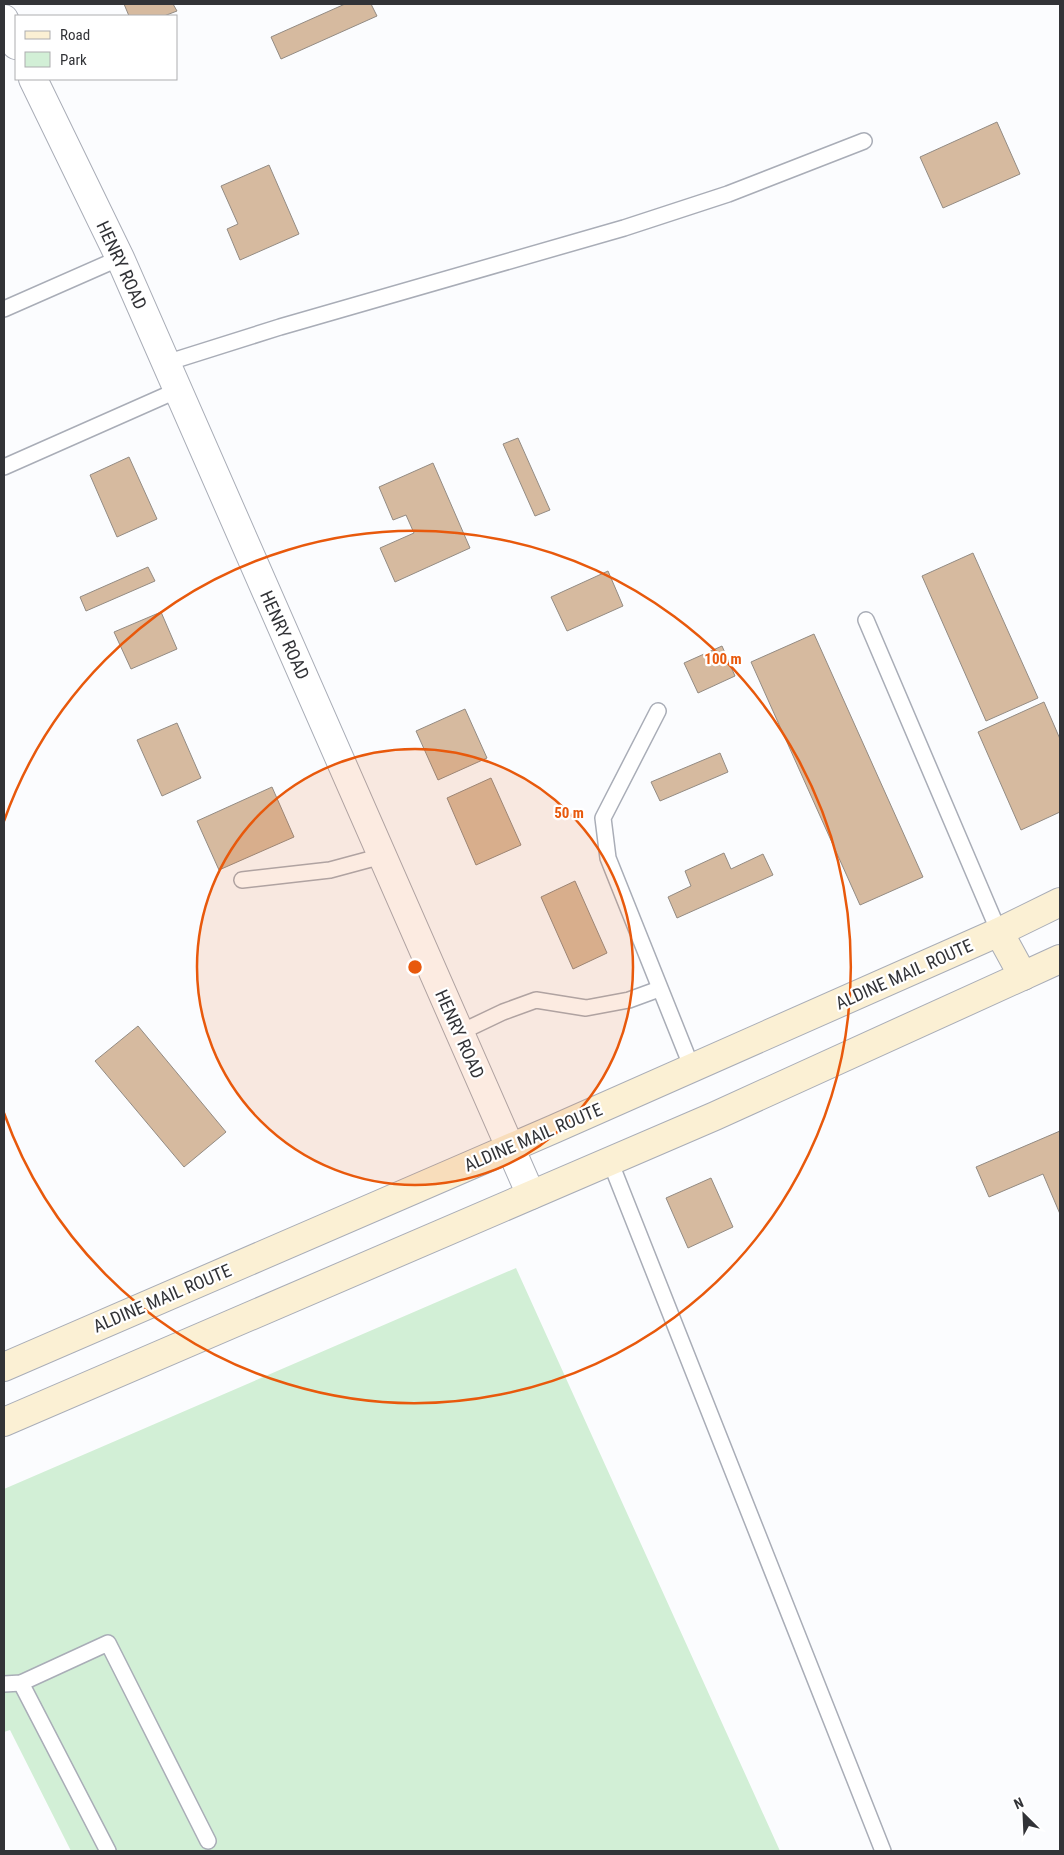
<svg xmlns="http://www.w3.org/2000/svg" width="1064" height="1855" font-family="'Roboto Condensed',sans-serif">
  <style>
    .green { fill: #d2efd6 }
    .building { fill: #d6ba9f; stroke: #938b83 }
    .lines { fill: none; stroke-linecap: round; stroke-linejoin: round }
    .service-casing { stroke: #a9adb7; stroke-width: 18 }
    .tertiary-casing { stroke: #a9adb7; stroke-width: 30 }
    .secondary-casing { stroke: #a9adb7; stroke-width: 30 }
    .service { stroke: #fff; stroke-width: 15 }
    .tertiary { stroke: #fff; stroke-width: 28 }
    .secondary { stroke: #fbf0d4; stroke-width: 28 }
    .ring { fill: none; stroke: #e8590c; stroke-width: 2.5 }
    .labels { text-anchor: middle; dominant-baseline: central; stroke-width: 4.5; stroke-linejoin: round; paint-order: stroke }
    .street-label { font-size: 18px; fill: #323337; stroke: #fff }
    .centre { fill: #e8590c; stroke: #fff; stroke-width: 2.5 }
    .ring-label { font-size: 15px; text-anchor: middle; font-weight: bold; fill: #e8590c; stroke: #fff; stroke-width: 4.5; stroke-linejoin: round; paint-order: stroke }
  </style>
  <rect width="100%" height="100%" fill="#fbfcfe"/>
  <polygon class="green" points="516,1268 780,1851 71,1851 10,1730 4,1732 4,1489"/>
  <g class="building">
    <polygon points="124,4 173,4 177,11 164,16 129,16"/>
    <polygon points="345,4 371,4 377,16 281,59 271,37"/>
    <polygon points="997,122 1020,174 943,208 920,157"/>
    <polygon points="269,165 299,234 240,260 227,229 238,224 221,186"/>
    <polygon points="518,438 550,510 535,516 503,444"/>
    <polygon points="129,457 157,519 117,537 90,475"/>
    <polygon points="433,463 470,548 395,582 380,548 414,533 406,515 393,520 379,487"/>
    <polygon points="973,553 1038,698 986,721 922,576"/>
    <polygon points="148,567 155,581 86,611 80,597"/>
    <polygon points="608,571 623,606 567,631 551,597"/>
    <polygon points="161,612 177,649 131,669 114,632"/>
    <polygon points="814,634 923,877 860,905 751,662"/>
    <polygon points="722,646 735,676 698,693 684,663"/>
    <polygon points="1044,702 1060,739 1060,812 1021,830 978,732"/>
    <polygon points="465,709 487,758 438,780 416,731"/>
    <polygon points="177,723 201,778 162,796 137,740"/>
    <polygon points="720,753 728,772 660,801 651,782"/>
    <polygon points="491,778 521,845 476,865 447,798"/>
    <polygon points="272,787 294,837 219,870 197,821"/>
    <polygon points="724,853 731,869 763,854 773,875 677,918 668,897 691,886 685,871"/>
    <polygon points="575,881 607,953 573,969 541,897"/>
    <polygon points="138,1026 226,1132 184,1167 95,1061"/>
    <polygon points="1060,1131 1060,1214 1043,1174 989,1197 976,1167"/>
    <polygon points="711,1178 733,1227 688,1248 666,1198"/>
  </g>
  <g class="lines">
    <g class="service-casing">
      <g id="service">
        <polyline points="4,309 120,258"/>
        <polyline points="166,363 280,327 624,228 728,194 864,141"/>
        <polyline points="4,467 178,390"/>
        <polyline points="866,620 999,932"/>
        <polyline points="658,711 603,818 608,858 692,1068"/>
        <polyline points="242,880 330,870 382,856"/>
        <polyline points="459,1033 503,1012 536,1000 586,1008 629,1000 659,989"/>
        <polyline points="610,1161 883,1851"/>
        <polyline points="21,1683 108,1851"/>
        <polyline points="4,1684 21,1683 108,1643 208,1841"/>
      </g>
    </g>
    <g class="tertiary-casing">
      <g id="tertiary">
        <polyline points="4,19 16,45"/>
        <polyline points="33,79 120,258 531,1195"/>
      </g>
    </g>
    <g class="secondary-casing">
      <g id="secondary">
        <polyline points="999,932 1023,976"/>
        <polyline points="4,1367 554,1129 999,932 1060,902"/>
        <polyline points="4,1422 715,1116 1060,959"/>
      </g>
    </g>
    <use href="#service" class="service"/>
    <use href="#tertiary" class="tertiary"/>
    <use href="#secondary" class="secondary"/>
  </g>
  <circle cx="415" cy="967" r="218" fill="#e8590c" fill-opacity=".12"/>
  <g class="ring">
    <circle cx="415" cy="967" r="218"/>
    <path d="M4 821A436 436 0 1 1 4 1113"/>
  </g>
  <g class="labels">
    <g class="street-label">
      <text transform="translate(122 265) rotate(65)">HENRY ROAD</text>
      <text transform="translate(285 635) rotate(66)">HENRY ROAD</text>
      <text transform="translate(904 974) rotate(-24)">ALDINE MAIL ROUTE</text>
      <text transform="translate(460 1034) rotate(66)">HENRY ROAD</text>
      <text transform="translate(533 1137) rotate(-23)">ALDINE MAIL ROUTE</text>
      <text transform="translate(162 1298) rotate(-23)">ALDINE MAIL ROUTE</text>
    </g>
  </g>
  <circle cx="415" cy="967" r="8" class="centre"/>
  <g class="ring-label">
    <text x="723" y="664">100 m</text>
    <text x="569" y="818">50 m</text>
  </g>
  <rect width="1064" height="1855" fill="none" stroke="#323337" stroke-width="10"/>
  <rect x="15" y="15" width="162" height="65" fill="#ffffff" stroke="#adadaf"/>
  <rect x="25" y="31" width="25" height="8" fill="#fbf0d4" stroke="#adadaf"/>
  <text x="60" y="40" font-size="15" fill="#323337">Road</text>
  <rect x="25" y="52" width="25" height="15" fill="#d2efd6" stroke="#adadaf"/>
  <text x="60" y="65" font-size="15" fill="#323337">Park</text>
  <g transform="translate(1024 1815) rotate(336)" stroke="#ffffff" stroke-width="4" paint-order="stroke">
  <path d="M0-4L9 19L0 12L-9 19Z" fill="#323337"/>
  <text y="-8" font-size="14" font-weight="bold" text-anchor="middle" fill="#323337">N</text>
  </g>
</svg>
